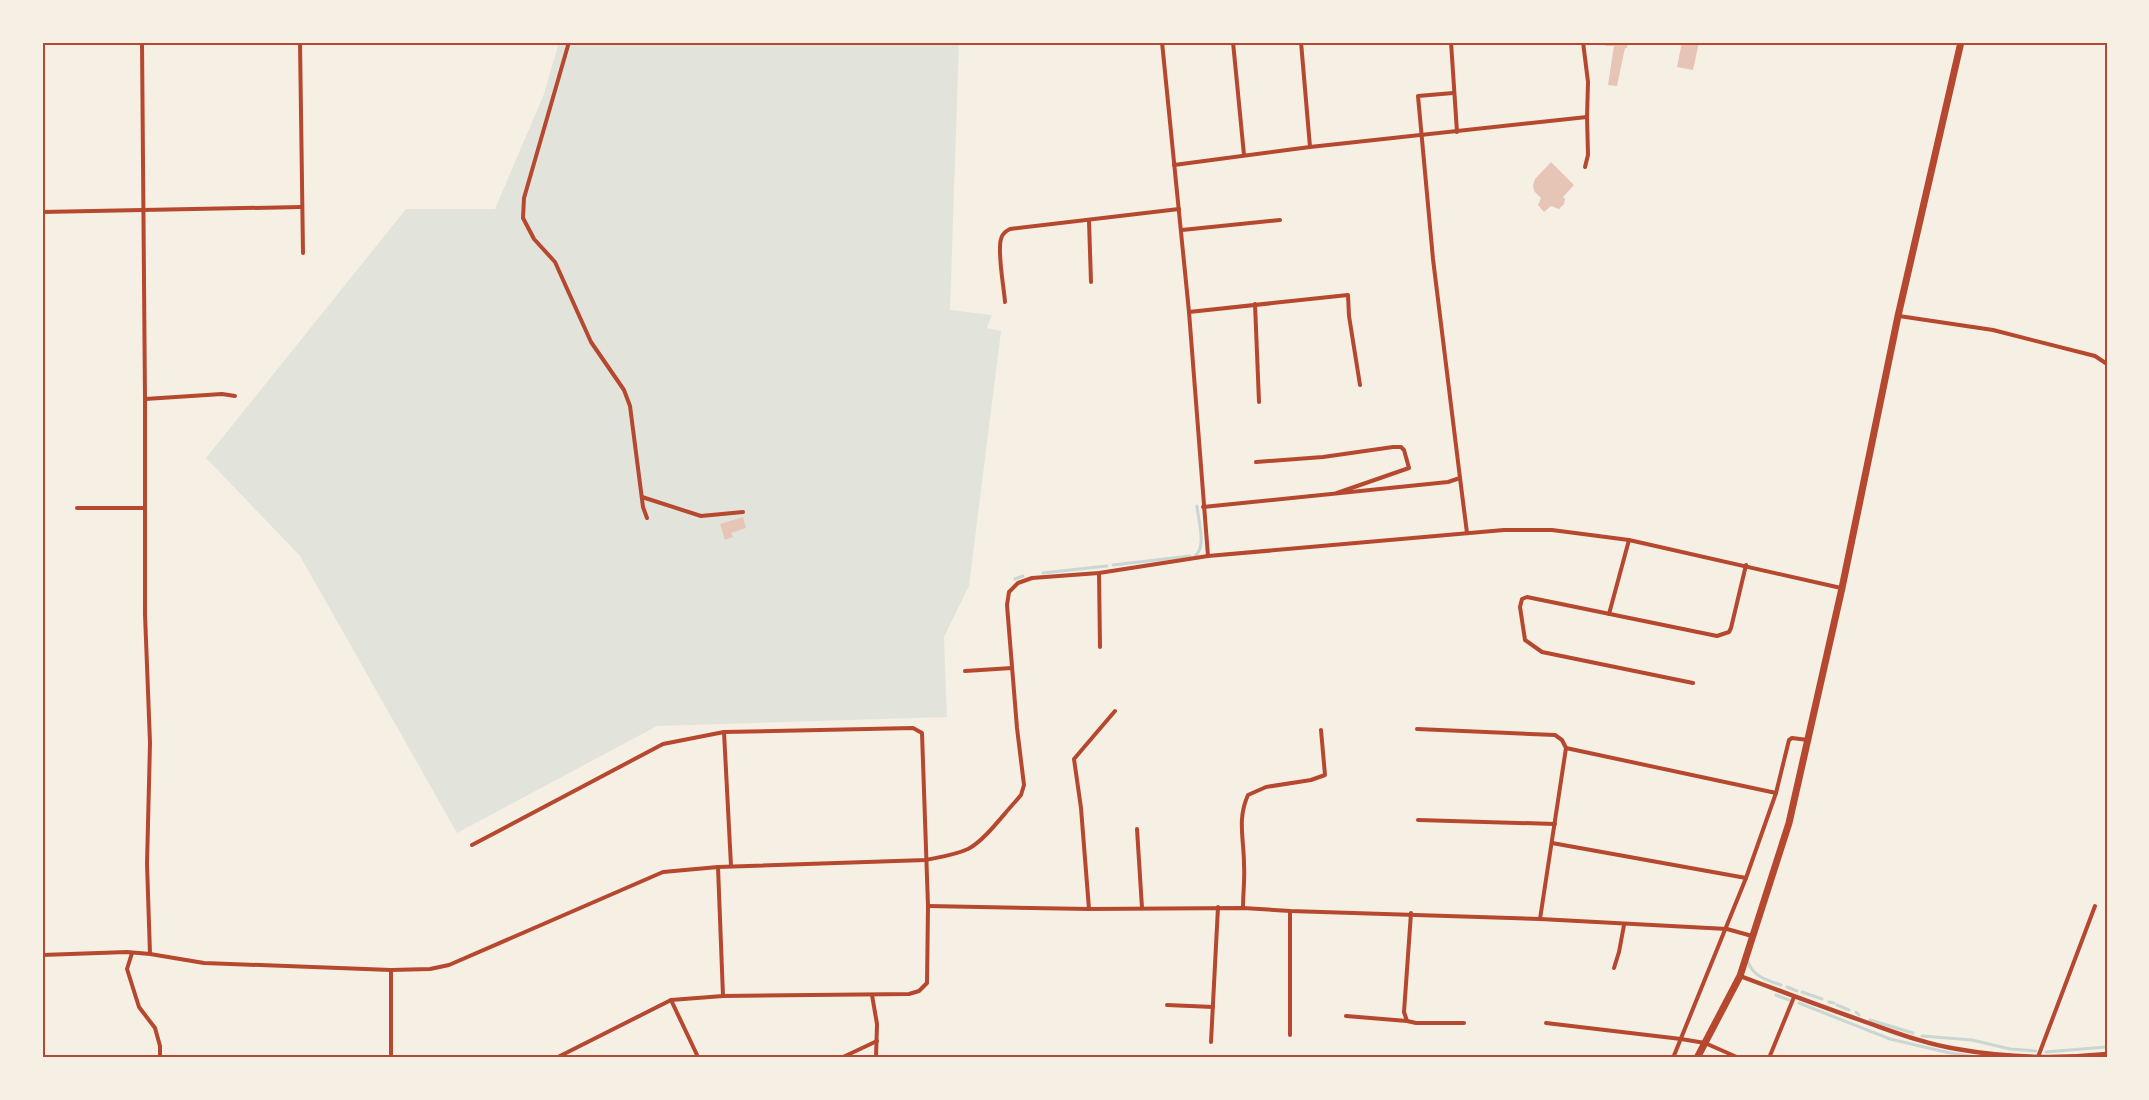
<svg xmlns="http://www.w3.org/2000/svg" width="2149" height="1100" font-family="'IBM Plex Sans',sans-serif">
  <style>
    .green { fill: #e2e4dc }
    .lines { fill: none; stroke-linecap: round; stroke-linejoin: round }
    .stream { stroke: #c9d6d2; stroke-width: 3 }
    .building { fill: #e6c5b7 }
    .minor { stroke: #b5482f; stroke-width: 4 }
    .tertiary { stroke: #b5482f; stroke-width: 4.5 }
    .trunk { stroke: #b5482f; stroke-width: 7 }
    .neatline { fill: none; stroke: #b5482f; stroke-width: 2 }
  </style>
  <rect width="100%" height="100%" fill="#f6efe4"/>
  <polygon class="green" points="559,42 959,42 950,310 992,315 987,328 1001,331 969,586 944,637 947,717 657,726 457,833 300,556 206,458 406,209 495,209 544,94"/>
  <g class="lines">
    <g class="stream">
      <path d="M1195,556c12,-9 3,-36 2,-50"/>
      <polyline points="1113,565 1190,556"/>
      <polyline points="1043,573 1107,566"/>
      <polyline points="1015,579 1023,576"/>
      <path d="M1748,962c6,15 18,18 33,23"/>
      <polyline points="1787,987 1797,991"/>
      <polyline points="1802,992 1822,999"/>
      <polyline points="1776,995 1789,1000"/>
      <polyline points="1829,1002 1834,1003"/>
      <polyline points="1799,1003 1890,1039 1950,1053 1983,1058"/>
      <polyline points="1837,1005 1849,1010"/>
      <polyline points="1856,1012 1859,1015"/>
      <polyline points="1870,1020 1913,1033"/>
      <polyline points="1922,1036 1972,1040 2010,1049 2036,1051"/>
      <polyline points="2046,1052 2106,1047"/>
    </g>
  </g>
  <g class="building">
    <polygon points="1605,42 1628,42 1627,48 1625,48 1617,86 1608,85 1614,46 1605,46"/>
    <polygon points="1682,42 1699,42 1693,70 1677,67"/>
    <polygon points="1551,162 1574,185 1563,197 1565,199 1564,204 1559,209 1551,206 1544,212 1538,205 1541,198 1534,191 1533,185 1535,179"/>
    <polygon points="743,517 746,528 731,533 733,537 725,540 720,524"/>
  </g>
  <g class="lines">
    <g class="minor">
      <polyline points="142,42 145,399 145,614 150,743 147,864 150,954"/>
      <polyline points="300,42 303,253"/>
      <polyline points="569,42 524,198 523,218 534,239 555,262 591,342 624,390 630,406 643,507 647,518"/>
      <polyline points="1162,42 1189,312 1208,556"/>
      <polyline points="1233,42 1244,155"/>
      <polyline points="1301,42 1310,147"/>
      <polyline points="1451,42 1457,132"/>
      <polyline points="1174,165 1310,147 1587,117 1588,82 1583,42"/>
      <polyline points="1585,167 1588,155 1587,117"/>
      <polyline points="42,212 301,207"/>
      <polyline points="1089,221 1091,282"/>
      <polyline points="1182,230 1280,220"/>
      <path d="M1005,302c-1,-15 -8,-50 -4,-63 1,-5 5,-8 9,-10l169,-20"/>
      <polyline points="1255,304 1259,402"/>
      <polyline points="1189,312 1348,295 1349,316 1360,385"/>
      <polyline points="1899,316 1993,330 2095,356 2107,364"/>
      <polyline points="145,399 222,394 235,396"/>
      <polyline points="1256,462 1323,457 1393,447 1401,447 1404,450 1409,468 1337,493"/>
      <polyline points="1460,478 1467,533"/>
      <polyline points="642,497 701,516 743,512"/>
      <polyline points="1203,507 1448,482 1460,478 1433,259 1418,96 1453,93"/>
      <polyline points="77,508 145,508"/>
      <polyline points="1099,573 1100,647"/>
      <polyline points="1609,614 1629,540"/>
      <polyline points="965,671 1012,668"/>
      <polyline points="1693,683 1542,652 1525,640 1520,607 1522,599 1527,597 1717,636 1729,632 1731,628 1746,565"/>
      <polyline points="1417,729 1555,735 1562,740 1566,748 1540,919"/>
      <polyline points="724,732 731,866"/>
      <polyline points="1566,748 1776,793"/>
      <polyline points="1418,820 1555,824"/>
      <polyline points="1137,829 1142,908"/>
      <polyline points="1552,843 1746,878"/>
      <polyline points="472,845 663,744 724,732 913,728 922,733 928,906 927,983 919,991 909,994 723,996 671,1000 556,1058"/>
      <polyline points="718,867 723,996"/>
      <polyline points="928,906 1089,909 1243,908 1290,911 1540,919 1727,929 1752,936"/>
      <path d="M1243,908c0,-15 2,-29 1,-43 0,-26 -7,-46 4,-70l18,-8 45,-7 14,-5 -4,-45"/>
      <polyline points="1089,909 1081,808 1074,759 1115,711"/>
      <polyline points="1411,913 1404,1012 1407,1021 1416,1023 1464,1023"/>
      <polyline points="132,953 127,969 139,1007 155,1028 160,1046 160,1058"/>
      <path d="M42,955l85,-3 23,2 54,9 187,7 39,-1 19,-4 214,-93 55,-5 208,-7c14,-3 29,-5 42,-11 16,-8 34,-33 47,-47l6,-7 3,-10 -7,-57 -10,-123 2,-13 9,-9 14,-5 67,-5 109,-17 296,-26h48l77,10 212,48"/>
      <polyline points="1614,968 1619,952 1624,925"/>
      <polyline points="872,995 877,1024 876,1058"/>
      <polyline points="671,1000 698,1057"/>
      <polyline points="1167,1005 1213,1007"/>
      <polyline points="1346,1016 1407,1021"/>
      <polyline points="1546,1023 1681,1039 1705,1043 1739,1058"/>
      <polyline points="1290,1035 1290,911"/>
      <polyline points="1211,1042 1218,907"/>
      <polyline points="2038,1057 2095,906"/>
      <polyline points="391,1058 391,970"/>
      <polyline points="841,1058 877,1041"/>
      <polyline points="1673,1058 1746,878 1776,793 1789,740 1792,738 1808,740"/>
      <polyline points="1769,1058 1794,997"/>
    </g>
    <path class="tertiary" d="M1740,976c40,15 80,30 120,44 32,11 64,24 97,29 50,9 99,10 150,5"/>
    <polyline class="trunk" points="1697,1058 1740,976 1789,823 1842,588 1898,316 1961,42"/>
  </g>
  <rect width="2149" height="1100" fill="none" stroke="#f6efe4" stroke-width="87"/>
  <rect x="44" y="44" width="2062" height="1012" class="neatline"/>
</svg>
